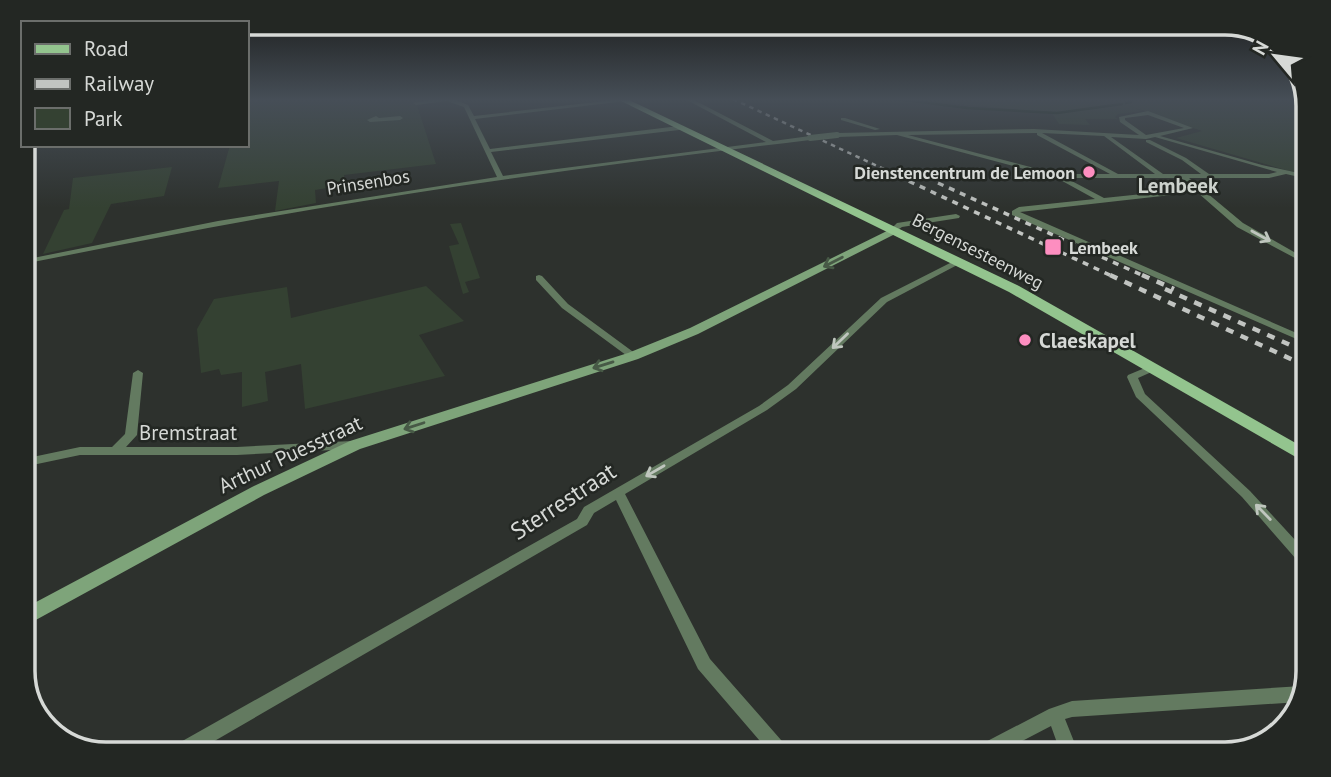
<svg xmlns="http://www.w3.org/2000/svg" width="1331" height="777" font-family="'PT Sans',sans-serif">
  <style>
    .green { fill: #344132 }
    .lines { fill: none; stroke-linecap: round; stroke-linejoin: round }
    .stream { stroke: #0b1f0a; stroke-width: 2.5 }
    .street { fill: #637a60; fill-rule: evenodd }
    .secondary { fill: #7ea47a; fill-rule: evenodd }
    .primary { fill: #93c48e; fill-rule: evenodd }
    .rail-far2 { stroke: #c1c4c1; stroke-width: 2.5; stroke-dasharray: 4.5 4.5; stroke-linecap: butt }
    .rail-far1 { stroke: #c1c4c1; stroke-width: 3.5; stroke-dasharray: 6 6; stroke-linecap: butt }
    .rail { stroke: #c1c4c1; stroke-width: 4.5; stroke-dasharray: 8 8; stroke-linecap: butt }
    .street-bridge { stroke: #637a60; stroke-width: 6 }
    .oneway { stroke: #bfc6be }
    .oneway2 { stroke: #475946 }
    .poi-dot { fill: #fd8ec0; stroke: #232723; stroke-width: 2.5 }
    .labels { text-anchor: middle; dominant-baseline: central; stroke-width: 5; stroke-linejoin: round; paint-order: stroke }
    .far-poi-label { font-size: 18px; font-weight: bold; fill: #d6d9d6; stroke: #232723; text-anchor: end }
    .far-street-label { font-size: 18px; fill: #d6d9d6; stroke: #232723 }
    .far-quarter-label { font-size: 21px; font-weight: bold; fill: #cdd2cc; stroke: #232723 }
    .poi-label { font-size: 21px; font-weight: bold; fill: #d6d9d6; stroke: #232723; text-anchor: start }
    .street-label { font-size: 21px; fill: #d6d9d6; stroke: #232723 }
    .near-street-label { font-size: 24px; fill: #d6d9d6; stroke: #232723 }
    .rim { fill: none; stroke: #d6d9d6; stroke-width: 3.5 }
  </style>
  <rect width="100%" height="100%" fill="#2d312d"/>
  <g class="green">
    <polygon points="415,99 436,164 344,175 345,185 315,190 316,203 275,211 279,181 218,188 230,145 247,145 247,100"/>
    <polygon points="907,99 1308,99 1308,169 1303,173 1289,171 1176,138 1202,131 1127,105 1142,111 1118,114 1115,117 1118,119 1085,119 1090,125 1059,124 1052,113"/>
    <polygon points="172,167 164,196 111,204 92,243 43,254 64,210 69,209 73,178"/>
    <polygon points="461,223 480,278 465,282 469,292 463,294 449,246 459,244 450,224"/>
    <polygon points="426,286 464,321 419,335 445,376 305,409 301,364 265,372 268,401 242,407 242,372 221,375 219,369 201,373 197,329 214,299 287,287 291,318"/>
  </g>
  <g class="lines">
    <g class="stream">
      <polyline points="896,99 968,108 1057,113 1122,104"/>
      <polyline points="1126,103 1131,102 1127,99"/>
    </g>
    <g class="street">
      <path d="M434,99h19l15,6 6,11 149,-17 3,2 -151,18 15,30 189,-23 3,2 -3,2 -188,22 12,24 263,-34 -81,-43h7l81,42 37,-5 3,2 -3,2c-166,20 -330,41 -495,69 -97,16 -195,36 -292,55v-4l195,-39 279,-44 -33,-70 -17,-6 -31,4 -3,-2z"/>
      <path d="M1148,111l45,17 -33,8 102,29 46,10v4l-22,-5 -17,4h-80l54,45 65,37v5l-71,-38 -56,-49h-115l38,20 67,-7 3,2 -3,2 -151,17 288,126v6l-296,-129v-4l7,-4 76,-8 -40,-22 -158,-42 -60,2 -3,-2 3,-2 197,-4 105,6 -19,-13 -1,-5zM1148,115l36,13 -38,7 -21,-15v-2zM1037,133v2l73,39h-53l-149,-39zM1042,133l62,3 51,38h-37zM1111,137l35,2 9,-2 122,35 -8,2h-60l-23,-16 -36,-18h-4v2l36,18 19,14h-38z"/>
      <polygon points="376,116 379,118 400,116 403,118 400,120 370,122 367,120"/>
      <polygon points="841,118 845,118 880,129 875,130 841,120"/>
      <polygon points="956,214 960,216 959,218 902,227 893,233 889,231 897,223"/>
      <polygon points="954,261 957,261 961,263 887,302 796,389 767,410 625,494 710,659 788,748 791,754 771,754 698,669 616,500 594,513 587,525 192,754 167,754 170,748 577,519 584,507 759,406 788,385 881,298"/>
      <polygon points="539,275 542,276 568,304 636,354 638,356 636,358 630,358 562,308 536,280 536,276"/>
      <polygon points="1152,365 1157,368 1156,370 1138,378 1145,394 1250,491 1308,554 1308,568 1303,567 1242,497 1136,397 1127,377 1128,375"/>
      <polygon points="138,370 143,373 137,435 126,447 237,447 352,441 356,442 358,445 356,448 352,449 237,455 80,455 23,467 23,459 80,447 112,447 125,434 133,373"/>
      <polygon points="1302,686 1304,687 1300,702 1072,717 1065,719 1079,754 1061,754 1051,726 997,754 971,754 974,748 1049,709 1072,701"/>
    </g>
    <polygon class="secondary" points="893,228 897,229 897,233 698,334 638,359 360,449 264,495 23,627 23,609 252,487 350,441 628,353 690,328"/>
    <polygon class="primary" points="617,99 627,99 1019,286 1308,450 1308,464 1009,292"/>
    <polyline class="rail-far2" points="733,99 901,177"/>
    <g class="rail-far1">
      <polyline points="898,176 1114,277"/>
      <polyline points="938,183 1146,277"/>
    </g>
    <g class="rail">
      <polyline points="1110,275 1308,367"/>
      <polyline points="1142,275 1174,289"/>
      <polyline points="1165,289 1308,353"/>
    </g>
    <polyline class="street-bridge" points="810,138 837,135"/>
  </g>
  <defs><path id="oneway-shaft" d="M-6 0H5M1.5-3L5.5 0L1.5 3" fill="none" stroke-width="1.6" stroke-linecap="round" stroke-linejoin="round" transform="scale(1.75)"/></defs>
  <g class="oneway">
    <use href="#oneway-shaft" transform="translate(1261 236) rotate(29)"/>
    <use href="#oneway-shaft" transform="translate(840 341) rotate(136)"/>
    <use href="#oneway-shaft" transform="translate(655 471) rotate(150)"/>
    <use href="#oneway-shaft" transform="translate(1263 512) rotate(-134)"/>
  </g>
  <g class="oneway2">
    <use href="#oneway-shaft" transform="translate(833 262) rotate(153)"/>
    <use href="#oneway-shaft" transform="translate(603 365) rotate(163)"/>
    <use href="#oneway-shaft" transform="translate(414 426) rotate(162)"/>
  </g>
  <linearGradient id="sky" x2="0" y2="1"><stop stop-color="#191b19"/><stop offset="0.48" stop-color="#464e57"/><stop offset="1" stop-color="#464e57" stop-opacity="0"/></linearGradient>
  <rect width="1331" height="208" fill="url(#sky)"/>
  <g class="poi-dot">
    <circle cx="1089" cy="172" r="7"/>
    <rect x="1044" y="238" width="18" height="18" rx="3.5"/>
    <circle cx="1025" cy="340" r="7"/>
  </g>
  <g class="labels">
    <g class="far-poi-label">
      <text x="1075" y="172">Dienstencentrum de Lemoon</text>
      <text x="1069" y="247" text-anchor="start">Lembeek</text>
    </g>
    <g class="far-street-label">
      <text transform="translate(368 182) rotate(-9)">Prinsenbos</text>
      <text transform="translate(978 251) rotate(27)">Bergensesteenweg</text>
    </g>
    <g class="far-quarter-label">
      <text x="1178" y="185">Lembeek</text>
    </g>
    <g class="poi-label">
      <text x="1039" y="340">Claeskapel</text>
    </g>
    <g class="street-label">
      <text x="188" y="432">Bremstraat</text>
      <text transform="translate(290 454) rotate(-25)">Arthur Puesstraat</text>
    </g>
    <g class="near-street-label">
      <text transform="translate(563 501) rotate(-33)">Sterrestraat</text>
    </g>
  </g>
  <path d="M0 0H1331V777H0ZM106 35H1225A71 71 0 0 1 1296 106V671A71 71 0 0 1 1225 742H106A71 71 0 0 1 35 671V106A71 71 0 0 1 106 35Z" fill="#232723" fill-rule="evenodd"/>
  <path class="rim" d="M106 35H1225A71 71 0 0 1 1296 106V671A71 71 0 0 1 1225 742H106A71 71 0 0 1 35 671V106A71 71 0 0 1 106 35Z"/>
  <rect x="21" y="21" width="228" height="126" fill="#232723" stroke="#6b6e6b" stroke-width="2"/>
  <rect x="35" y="44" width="35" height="10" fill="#93c48e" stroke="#6b6e6b" stroke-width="2"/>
  <text x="84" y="56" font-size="21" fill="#d6d9d6">Road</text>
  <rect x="35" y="79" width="35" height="10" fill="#c1c4c1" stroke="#6b6e6b" stroke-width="2"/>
  <text x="84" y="91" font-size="21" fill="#d6d9d6">Railway</text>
  <rect x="35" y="108" width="35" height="21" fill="#344132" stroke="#6b6e6b" stroke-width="2"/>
  <text x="84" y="126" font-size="21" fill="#d6d9d6">Park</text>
  <g transform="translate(1275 56) rotate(299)" stroke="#232723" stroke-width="5" paint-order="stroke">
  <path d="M0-5L12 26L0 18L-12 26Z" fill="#d6d9d6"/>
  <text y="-10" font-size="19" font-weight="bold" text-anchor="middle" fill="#d6d9d6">N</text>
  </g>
</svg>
